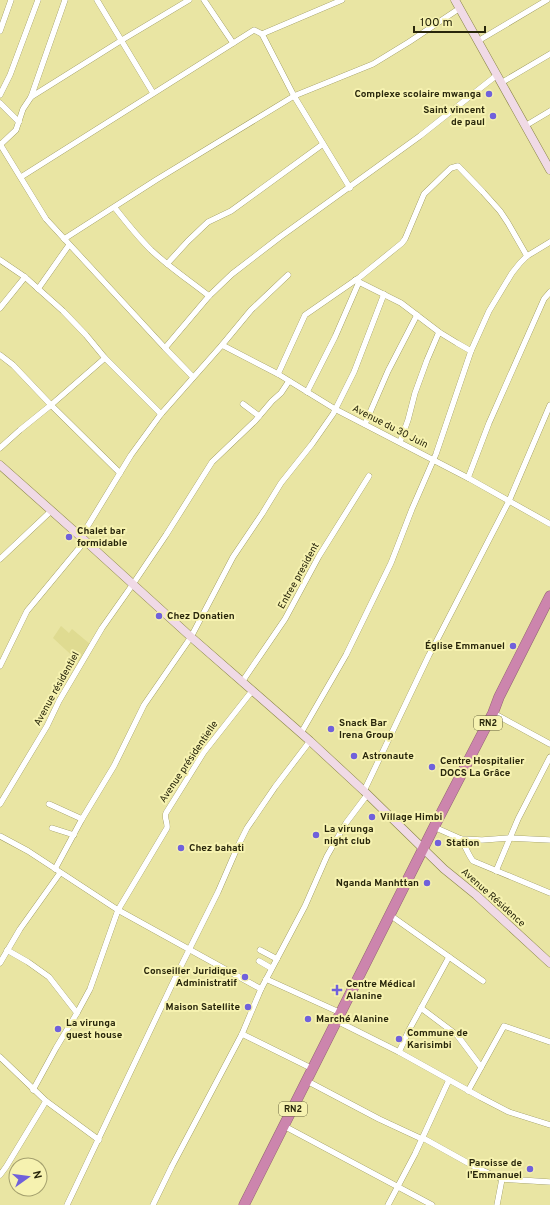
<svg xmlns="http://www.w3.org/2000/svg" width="550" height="1205" font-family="Overpass,sans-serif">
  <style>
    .built { fill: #dfdb91 }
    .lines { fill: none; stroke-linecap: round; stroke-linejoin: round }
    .street-casing { stroke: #898546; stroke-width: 6 }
    .secondary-casing { stroke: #898546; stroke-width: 9 }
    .highway-casing { stroke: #936474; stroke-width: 11 }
    .street { stroke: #fff; stroke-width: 5.5 }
    .secondary { stroke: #f0dae6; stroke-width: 8 }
    .highway { stroke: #cc85ad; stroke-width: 10 }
    .poi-dot { fill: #7061db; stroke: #f6f2b0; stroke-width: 1.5 }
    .labels { text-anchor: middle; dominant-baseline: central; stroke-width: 4; stroke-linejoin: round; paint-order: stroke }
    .shield { fill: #f6f2b0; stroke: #66633c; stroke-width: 1 }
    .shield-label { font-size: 9px; font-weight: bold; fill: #28260b }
    .poi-label { font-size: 10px; font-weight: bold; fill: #28260b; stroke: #f6f2b0; text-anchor: start }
    .street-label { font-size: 10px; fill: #28260b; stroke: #f6f2b0 }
  </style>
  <rect width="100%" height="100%" fill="#e9e5a3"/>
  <polygon class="built" points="61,626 69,633 72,629 90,644 79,662 53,638"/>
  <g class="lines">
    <g class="street-casing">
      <g id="street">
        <polyline points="97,0 153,93"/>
        <polyline points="204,0 233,43"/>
        <polyline points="0,31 11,0"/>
        <polyline points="262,34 342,0"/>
        <polyline points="478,41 547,0"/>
        <polyline points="501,83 550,54"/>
        <polyline points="0,95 10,75 38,0"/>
        <polyline points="31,97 122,40 189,0"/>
        <polyline points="0,103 19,122"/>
        <polyline points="525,126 550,111"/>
        <polyline points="0,144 46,219 165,348 193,377"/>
        <polyline points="0,145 16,130 23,109 31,97 65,0"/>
        <polyline points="21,177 254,30 262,34 294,96 350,188"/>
        <path d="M115,208c11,14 23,29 36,42 18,17 39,31 58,46"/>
        <polyline points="64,239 156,180 294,96 373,64 409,42 460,8"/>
        <polyline points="0,260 25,277 63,311 86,335 105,358 161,414"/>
        <polyline points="167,264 188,241 208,222 231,211 323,144"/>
        <polyline points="355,280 401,303 439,332 457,343 471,351"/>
        <polyline points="38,289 69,245"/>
        <polyline points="0,308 25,277"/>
        <polyline points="222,345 278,374 335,409 470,479 550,524"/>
        <polyline points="165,348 209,296 232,274 280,237 420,136 497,75"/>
        <polyline points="0,355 13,365 51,405 120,473"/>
        <polyline points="278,374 305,315 360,277 402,243 405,239 424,194 451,168 458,166 483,192 500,211 508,223 527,256"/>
        <polyline points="307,392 335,337 359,282"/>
        <polyline points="243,404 259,416"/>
        <polyline points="365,424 388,371 417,315"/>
        <polyline points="400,442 408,420 415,393 427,360 439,332"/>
        <polyline points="0,448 20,430 51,405 105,358"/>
        <polyline points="468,478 489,423 544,299 550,292"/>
        <polyline points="81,537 131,455 161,414 222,345 251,310 288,275"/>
        <polyline points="0,559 51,511"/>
        <polyline points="0,666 27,611 85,541"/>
        <polyline points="242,682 285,619 319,556 369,476"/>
        <polyline points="493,713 550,744"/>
        <polyline points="301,733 346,655 391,563 412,509 436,454 471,351 489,311 512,273 520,263 527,256 550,242"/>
        <polyline points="364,791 429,655 435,644 509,501 550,405"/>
        <polyline points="0,804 47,726 59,701 102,628 133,584 166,535 212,462 255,421 272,401 281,393 289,381"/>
        <polyline points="49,804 82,819"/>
        <polyline points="434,827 461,839 482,840 509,838 550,840"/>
        <polyline points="52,828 74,835"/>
        <polyline points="0,836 28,851 118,910 261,989"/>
        <path d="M461,839c4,7 8,17 12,22l77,32"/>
        <polyline points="55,869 82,819 114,766 144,705 191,637 233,557 262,514 281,483 312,444 333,414 354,372 384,294"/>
        <polyline points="496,871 518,819 550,757"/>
        <polyline points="390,915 483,981"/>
        <polyline points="7,950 28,962 49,977 77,1013"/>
        <polyline points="260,950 277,959"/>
        <polyline points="259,961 271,968"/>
        <polyline points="0,963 20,929 60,873"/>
        <polyline points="266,979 341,1013"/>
        <polyline points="421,1008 457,1035 481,1067"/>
        <polyline points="337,1021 399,1052 480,1097 509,1112 550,1125"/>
        <polyline points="242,1034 313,1069"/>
        <polyline points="399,1052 409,1030 449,957"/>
        <polyline points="0,1057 46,1101 99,1140"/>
        <polyline points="307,1081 379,1119 422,1139"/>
        <path d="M33,1090l23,-42 21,-35 13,-24 28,-79 49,-82c1,-5 -3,-10 -1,-15l38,-61 48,-61"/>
        <polyline points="468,1091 504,1026 550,1042"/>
        <polyline points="284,1126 432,1205"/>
        <polyline points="423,1138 477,1168 502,1179 550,1182"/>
        <polyline points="0,1175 6,1167 46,1101"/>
        <polyline points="67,1205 178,972 218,892 238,846 247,828 275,787 310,741"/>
        <polyline points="153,1205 172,1166 242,1034 261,989 305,906 327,856 346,823 367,795"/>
        <polyline points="388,1205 415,1154 449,1080"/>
        <polyline points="497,1205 502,1179"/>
      </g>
    </g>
    <g class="secondary-casing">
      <g id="secondary">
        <polyline points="455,0 550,170"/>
        <polyline points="0,465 81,537 191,637 310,741 364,791 444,869 476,895 550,963"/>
      </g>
    </g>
    <g class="highway-casing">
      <polyline id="highway" points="244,1205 434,827 493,713 499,697 550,596"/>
    </g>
    <use href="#street" class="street"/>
    <use href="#secondary" class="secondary"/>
    <use href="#highway" class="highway"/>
  </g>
  <g class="poi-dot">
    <circle cx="489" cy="94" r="4"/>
    <circle cx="493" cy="116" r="4"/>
    <circle cx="69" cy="537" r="4"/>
    <circle cx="159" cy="616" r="4"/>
    <circle cx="513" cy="646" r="4"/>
    <circle cx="331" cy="729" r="4"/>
    <circle cx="354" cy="756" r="4"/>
    <circle cx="432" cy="767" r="4"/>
    <circle cx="372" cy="817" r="4"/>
    <circle cx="316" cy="835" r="4"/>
    <circle cx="438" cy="843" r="4"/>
    <circle cx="181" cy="848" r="4"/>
    <circle cx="427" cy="883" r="4"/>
    <circle cx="245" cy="977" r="4"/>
    <path d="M335 984h4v4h4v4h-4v4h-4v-4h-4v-4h4z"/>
    <circle cx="248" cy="1007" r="4"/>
    <circle cx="308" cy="1019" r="4"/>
    <circle cx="58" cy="1029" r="4"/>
    <circle cx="399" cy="1039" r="4"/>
    <circle cx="530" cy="1169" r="4"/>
  </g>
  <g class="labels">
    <g class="shield">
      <rect x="474" y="716" width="28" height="14" rx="3"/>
      <rect x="279" y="1102" width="28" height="14" rx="3"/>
    </g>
    <g class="shield-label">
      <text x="488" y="723">RN2</text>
      <text x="293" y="1109">RN2</text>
    </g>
    <g class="poi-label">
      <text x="481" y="94" text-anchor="end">Complexe scolaire mwanga</text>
      <text x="485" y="110" text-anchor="end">Saint vincent<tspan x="485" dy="12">de paul</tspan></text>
      <text x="77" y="531">Chalet bar<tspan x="77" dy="12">formidable</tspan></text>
      <text x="167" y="616">Chez Donatien</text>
      <text x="505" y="646" text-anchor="end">Église Emmanuel</text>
      <text x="339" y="723">Snack Bar<tspan x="339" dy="12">Irena Group</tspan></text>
      <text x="362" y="756">Astronaute</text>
      <text x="440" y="761">Centre Hospitalier<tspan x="440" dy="12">DOCS La Grâce</tspan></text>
      <text x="380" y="817">Village Himbi</text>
      <text x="324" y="829">La virunga<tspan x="324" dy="12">night club</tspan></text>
      <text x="446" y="843">Station</text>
      <text x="189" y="848">Chez bahati</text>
      <text x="419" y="883" text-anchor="end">Nganda Manhttan</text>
      <text x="237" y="971" text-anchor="end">Conseiller Juridique<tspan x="237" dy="12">Administratif</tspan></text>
      <text x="346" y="984">Centre Médical<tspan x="346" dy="12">Alanine</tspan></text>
      <text x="240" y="1007" text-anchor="end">Maison Satellite</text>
      <text x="316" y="1019">Marché Alanine</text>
      <text x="66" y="1023">La virunga<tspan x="66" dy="12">guest house</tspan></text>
      <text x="407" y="1033">Commune de<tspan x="407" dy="12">Karisimbi</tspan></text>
      <text x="522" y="1163" text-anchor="end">Paroisse de<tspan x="522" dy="12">l'Emmanuel</tspan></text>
    </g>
    <g class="street-label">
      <text transform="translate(390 427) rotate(27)">Avenue du 30 Juin</text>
      <text transform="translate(299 576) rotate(-61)">Entree president</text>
      <text transform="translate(57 689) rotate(-61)">Avenue résidentiel</text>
      <text transform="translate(189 762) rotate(-56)">Avenue présidentielle</text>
      <text transform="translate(493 898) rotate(42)">Avenue Résidence</text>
    </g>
  </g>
  <g transform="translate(28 1177) rotate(76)"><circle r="19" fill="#f6f2b0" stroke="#a4a06e"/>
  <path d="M0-3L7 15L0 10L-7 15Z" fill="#7061db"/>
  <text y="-6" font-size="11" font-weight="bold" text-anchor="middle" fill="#28260b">N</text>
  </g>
  <path d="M414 26v6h71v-6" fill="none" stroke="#28260b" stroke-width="2"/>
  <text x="420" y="26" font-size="12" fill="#28260b" stroke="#f6f2b0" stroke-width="3" paint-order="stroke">100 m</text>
</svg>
